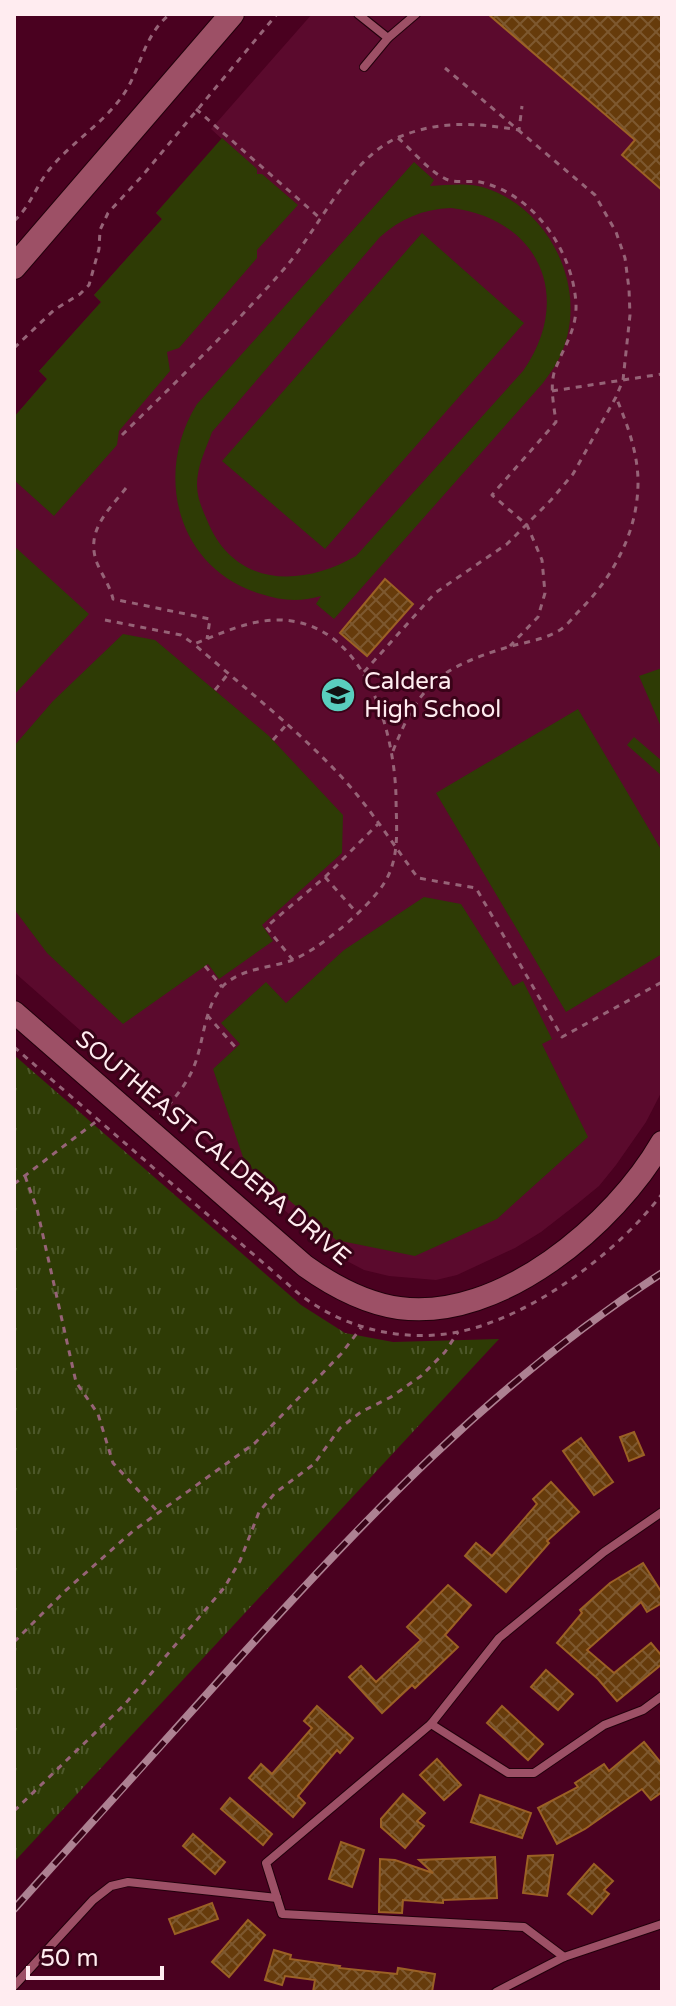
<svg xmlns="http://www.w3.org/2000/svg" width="676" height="2006" font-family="'Varela Round',sans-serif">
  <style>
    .built { fill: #5b0a2d }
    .grass { fill: url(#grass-tufts) }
    .garden { fill: #2e3b05; fill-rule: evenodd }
    .building { fill: url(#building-cross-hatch); stroke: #9b6125; stroke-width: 2 }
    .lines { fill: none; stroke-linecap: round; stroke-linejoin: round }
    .service-casing { stroke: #22010c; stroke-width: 10 }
    .tertiary-casing { stroke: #22010c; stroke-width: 24 }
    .secondary-casing { stroke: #22010c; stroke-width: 26 }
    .path { stroke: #966377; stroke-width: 3; stroke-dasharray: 6 6; stroke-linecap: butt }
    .service { stroke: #9d5066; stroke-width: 8 }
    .tertiary { stroke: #9d5066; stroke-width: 22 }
    .secondary { stroke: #9d5066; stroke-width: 24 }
    .rail-casing { stroke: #ad8192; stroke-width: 8 }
    .rail { stroke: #390318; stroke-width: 5; stroke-dasharray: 15; stroke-linecap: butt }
    .labels { text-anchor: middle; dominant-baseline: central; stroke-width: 6; stroke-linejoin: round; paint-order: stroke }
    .poi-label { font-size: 24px; fill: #ffecf0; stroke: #390318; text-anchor: start }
    .street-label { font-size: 24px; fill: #ffecf0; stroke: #390318 }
  </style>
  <defs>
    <pattern id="grass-tufts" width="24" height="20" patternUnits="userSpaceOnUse" patternTransform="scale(2)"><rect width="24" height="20" fill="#2e3b05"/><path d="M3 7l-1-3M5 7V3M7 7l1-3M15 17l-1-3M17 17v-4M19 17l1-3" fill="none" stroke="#4d582a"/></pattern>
    <pattern id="building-cross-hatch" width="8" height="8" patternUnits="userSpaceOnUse" patternTransform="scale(2)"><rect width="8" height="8" fill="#663b0b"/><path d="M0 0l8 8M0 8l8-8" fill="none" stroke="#7d582f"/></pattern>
  </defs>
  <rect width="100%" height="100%" fill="#4a0120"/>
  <polygon class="built" points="312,14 662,14 662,1091 646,1122 616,1165 599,1186 577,1204 541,1232 515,1248 457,1275 436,1280 389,1276 364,1270 345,1260 323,1244 14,972 14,417 47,379 39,371 101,302 94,295 162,219 156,213 222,139 211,129"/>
  <polygon class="grass" points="14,1055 301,1305 345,1333 393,1342 499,1339 14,1862"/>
  <g class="garden">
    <polygon points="222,138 257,169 257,174 262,174 298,205 257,250 257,258 179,348 167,352 170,371 119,431 117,445 54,516 14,480 14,417 47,379 39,371 101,302 94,295 162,219 156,213"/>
    <path d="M414,162l20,18 -4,6c21,-1 41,-4 61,4 61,24 97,99 71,162 -4,11 -12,21 -19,31l-209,236 -18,-15 5,-8c-21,6 -39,5 -60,-2 -84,-25 -108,-120 -64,-190zM451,208c89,11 123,90 72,163l-167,185c-56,32 -122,31 -149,-36 -5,-11 -10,-23 -10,-35 0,-19 9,-36 15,-53l168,-195c20,-18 43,-28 71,-29z"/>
    <polygon points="422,233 524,323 325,549 222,461"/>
    <polygon points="14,546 89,614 14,695"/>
    <polygon points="123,634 155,640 269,736 343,815 342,853 262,925 273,941 219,979 208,964 123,1024 47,953 14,909 14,746 53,701"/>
    <polygon points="662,668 662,729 639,676"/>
    <polygon points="578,709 662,851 662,954 566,1012 436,793"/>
    <polygon points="634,737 662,761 662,776 627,745"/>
    <polygon points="424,897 461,904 513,986 523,981 552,1039 542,1044 588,1137 497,1219 415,1256 336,1240 245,1163 213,1069 240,1044 221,1023 266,982 286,1003 344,950"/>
  </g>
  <g class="building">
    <polygon points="488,14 662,14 662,190 622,155 635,140"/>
    <polygon points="385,579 413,604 367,656 340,633"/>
    <polygon points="634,1432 644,1455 629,1461 620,1437"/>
    <polygon points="581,1438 613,1482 594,1495 563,1451"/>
    <polygon points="551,1482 579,1512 547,1541 549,1543 506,1592 465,1556 476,1543 492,1556 537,1504 533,1499"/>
    <polygon points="643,1563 662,1593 662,1603 647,1612 641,1602 587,1650 614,1673 651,1643 662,1656 662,1664 617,1701 598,1679 557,1643 582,1613 580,1610 610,1583"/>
    <polygon points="448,1585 471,1605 445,1635 458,1647 415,1688 412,1685 382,1713 349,1677 361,1666 376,1682 421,1640 407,1627"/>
    <polygon points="546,1670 573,1694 558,1710 531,1687"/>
    <polygon points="317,1706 353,1738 340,1753 337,1750 298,1796 305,1803 293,1817 249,1778 261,1764 272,1774 312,1728 304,1721"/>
    <polygon points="502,1706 543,1744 528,1760 487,1723"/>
    <polygon points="644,1742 662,1764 662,1792 651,1800 642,1789 585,1829 557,1844 538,1808 578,1787 575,1783 604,1764 609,1771"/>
    <polygon points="437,1759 461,1785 444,1800 420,1775"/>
    <polygon points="403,1794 425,1813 417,1821 424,1826 405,1848 381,1827 381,1819"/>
    <polygon points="480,1795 531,1813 522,1838 471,1822"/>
    <polygon points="230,1798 272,1834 263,1845 221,1809"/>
    <polygon points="193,1834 225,1862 215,1874 183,1846"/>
    <polygon points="341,1842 364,1850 352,1887 329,1879"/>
    <polygon points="553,1855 547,1896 523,1893 528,1856"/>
    <polygon points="495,1857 497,1898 443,1900 443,1903 403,1900 402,1913 379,1912 380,1859 395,1860 433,1873 419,1860"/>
    <polygon points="594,1864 613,1881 604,1890 609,1894 592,1914 568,1894"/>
    <polygon points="212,1903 218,1919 175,1934 169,1919"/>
    <polygon points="248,1920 265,1935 229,1977 212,1962"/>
    <polygon points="274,1950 291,1955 290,1959 340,1966 339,1968 397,1974 398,1968 435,1974 432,1992 313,1992 315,1980 285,1976 282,1985 265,1980"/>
  </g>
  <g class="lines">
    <g class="service-casing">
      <g id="service">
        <polyline points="358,14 388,38"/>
        <polyline points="364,67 388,38 416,14"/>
        <polyline points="431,1724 508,1773 534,1773 604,1725 643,1710 662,1696"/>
        <polyline points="564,1957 524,1927 282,1914 266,1863 431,1724 499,1638 604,1552 662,1512"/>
        <polyline points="14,1986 93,1900 111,1886 128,1882 277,1898"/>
        <polyline points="496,1992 564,1957 662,1924"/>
      </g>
    </g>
    <g class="tertiary-casing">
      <path id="tertiary" d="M14,1012l291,254c28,20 59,37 94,42 101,14 216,-84 263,-166"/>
    </g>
    <g class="secondary-casing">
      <polyline id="secondary" points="14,267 232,14"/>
    </g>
    <g class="path">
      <polyline points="196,109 321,219"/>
      <path d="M398,138c13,11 31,33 46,40 9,6 25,2 36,4 54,12 93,69 96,122 1,27 -14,45 -22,69 -4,16 0,33 2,49l-64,73 35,30 15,35 3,33 -7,24 -28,29"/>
      <path d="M14,221c16,-14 22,-35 35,-51 24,-30 58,-48 78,-81 15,-26 18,-55 43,-75"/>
      <polyline points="14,348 54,310 80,294 89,285 99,249 100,230 108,213 143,175 277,14"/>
      <polyline points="552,391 662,374"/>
      <path d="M122,435c55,-54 111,-108 162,-166 35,-40 65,-111 115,-132 42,-17 76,-14 120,-7l3,-24"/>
      <path d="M126,488c-18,23 -41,43 -29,75 5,12 13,23 16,36l97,20 -3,20"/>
      <polyline points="105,620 181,635 194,644"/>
      <polyline points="364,672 435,593 507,544 551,500 573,474 616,397 623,380 630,315 629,289 625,258 616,232 595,195 445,68"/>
      <polyline points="215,690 228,674"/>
      <polyline points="273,740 287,724"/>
      <path d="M393,751c26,-66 46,-83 115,-104 17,-5 36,-7 52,-17 6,-4 12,-11 17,-17 36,-35 62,-82 61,-134 -1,-29 -11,-55 -22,-82"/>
      <polyline points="325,877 357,913"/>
      <polyline points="293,960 266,927 325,877 378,824"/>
      <polyline points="205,966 222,987"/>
      <polyline points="207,1015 236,1048"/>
      <path d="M14,1047l284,246c44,35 104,50 160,39 74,-15 159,-79 204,-138"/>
      <path d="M160,1115c12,-14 24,-27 32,-44 13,-28 10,-61 31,-85 17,-17 45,-18 67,-25 29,-11 76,-51 93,-76 18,-27 13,-58 13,-89 -2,-69 -33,-178 -121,-176 -29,1 -55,14 -81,24 48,42 98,81 142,127 31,32 56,72 82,107l58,10 86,149 100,-55"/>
      <polyline points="25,1176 37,1209 76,1382 98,1414 113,1463 159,1513"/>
      <polyline points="14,1184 98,1120"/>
      <polyline points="14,1642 64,1592 133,1531 255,1443 341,1354 361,1328"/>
      <polyline points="14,1811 125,1704 224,1588 240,1561 259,1512 275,1493 314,1464 340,1428 361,1412 391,1397 421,1376 445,1352 458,1332"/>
    </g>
    <use href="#service" class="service"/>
    <use href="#tertiary" class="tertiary"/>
    <use href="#secondary" class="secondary"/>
    <g class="rail-casing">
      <path id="rail" d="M14,1909c73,-81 146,-162 219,-244 133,-148 261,-283 429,-392"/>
    </g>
    <use href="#rail" class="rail"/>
  </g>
  <defs>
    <g id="school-disc" transform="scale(1.8)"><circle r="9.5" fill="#59cebe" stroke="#390318"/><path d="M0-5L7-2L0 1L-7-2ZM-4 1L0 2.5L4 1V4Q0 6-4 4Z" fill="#111"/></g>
  </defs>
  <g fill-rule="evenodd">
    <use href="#school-disc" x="338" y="695"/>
  </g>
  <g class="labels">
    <g class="poi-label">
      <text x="364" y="681">Caldera<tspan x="364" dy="28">High School</tspan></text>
    </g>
    <g class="street-label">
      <text transform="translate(213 1148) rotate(40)">SOUTHEAST CALDERA DRIVE</text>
    </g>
  </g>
  <rect width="676" height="2006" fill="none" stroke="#ffecf0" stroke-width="32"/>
  <path d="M28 1966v12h134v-12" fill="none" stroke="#ffecf0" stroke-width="4"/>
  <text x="40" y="1966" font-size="24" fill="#ffecf0" stroke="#390318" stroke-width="6" paint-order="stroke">50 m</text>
</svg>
